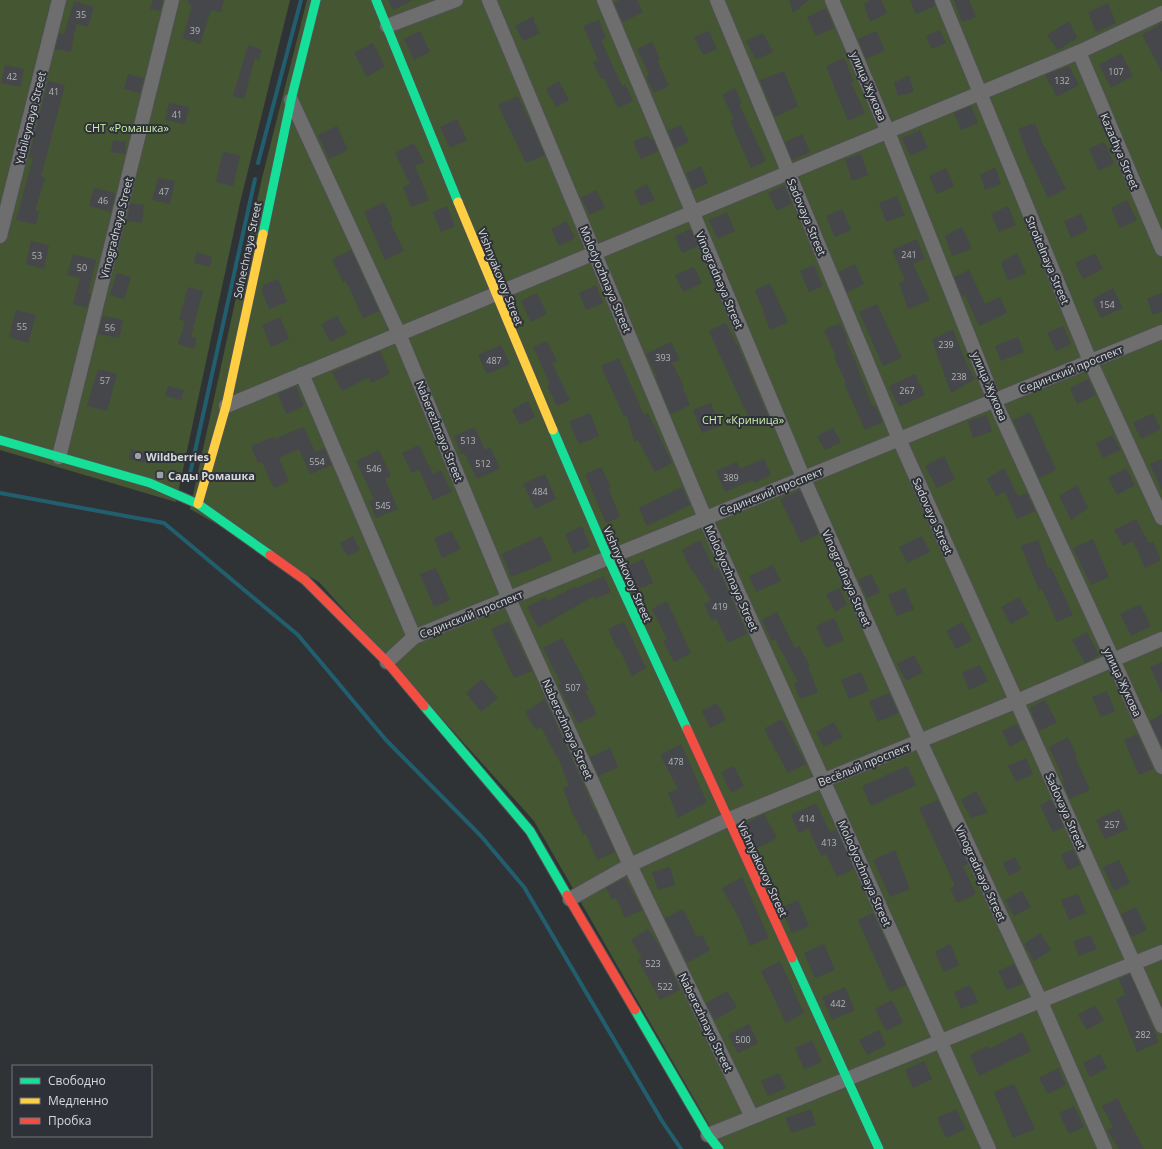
<svg xmlns="http://www.w3.org/2000/svg" width="1162" height="1149" font-family="'Open Sans',sans-serif">
  <style>
    .green { fill: #455633 }
    .lines { fill: none; stroke-linecap: round; stroke-linejoin: round }
    .stream { stroke: #215e6e; stroke-width: 4 }
    .building { fill: #45474a }
    .street-casing { stroke: #4f5153; stroke-width: 16 }
    .fast-casing { stroke: #4f5153; stroke-width: 11 }
    .slow-casing { stroke: #4f5153; stroke-width: 11 }
    .jam-casing { stroke: #4f5153; stroke-width: 11 }
    .street { stroke: #6f6e6f; stroke-width: 14 }
    .fast { stroke: #16e098; stroke-width: 9 }
    .slow { stroke: #ffcf43; stroke-width: 9 }
    .jam { stroke: #f24e42; stroke-width: 9 }
    .poi-dot { fill: #9c9fa2; stroke: #2e3238; stroke-width: 1.5 }
    .labels { text-anchor: middle; dominant-baseline: central; stroke-width: 4; stroke-linejoin: round; paint-order: stroke }
    .number-label { font-size: 9px; fill: #b2b4b8 }
    .street-label { font-size: 11px; fill: #d6d9dc; stroke: #2e3238 }
    .park-label { font-size: 11px; fill: #cdf1a9; stroke: #2e3238 }
    .poi-label { font-size: 11px; font-weight: bold; fill: #d6d9dc; stroke: #2e3238; text-anchor: start }
  </style>
  <rect width="100%" height="100%" fill="#303336"/>
  <g class="green">
    <polygon points="0,0 290,0 240,203 176,502 0,450"/>
    <polygon points="307,0 1162,0 1162,1149 723,1149 534,821 319,582 190,509 262,178"/>
  </g>
  <g class="lines">
    <g class="stream">
      <polyline points="258,163 301,0"/>
      <polyline points="190,474 255,179"/>
      <polyline points="0,493 164,523 298,635 386,740 481,836 524,887 662,1121 681,1149"/>
    </g>
  </g>
  <g class="building">
    <polygon points="153,0 163,0 160,11 150,9"/>
    <polygon points="188,0 224,0 221,12 211,10 200,44 183,38 192,5 188,4"/>
    <polygon points="388,0 413,0 393,10"/>
    <polygon points="620,0 637,0 643,12 623,22 614,3"/>
    <polygon points="789,0 809,0 793,13"/>
    <polygon points="871,0 881,0 887,13 870,22 864,4"/>
    <polygon points="910,0 934,0 935,6 916,14"/>
    <polygon points="954,0 969,0 976,17 962,22"/>
    <polygon points="74,1 94,7 88,27 76,24 71,52 55,49 59,34 64,35"/>
    <polygon points="1108,3 1116,23 1096,32 1088,12"/>
    <polygon points="826,8 834,28 816,36 807,17"/>
    <polygon points="534,16 534,21 540,33 523,41 515,26"/>
    <polygon points="599,20 606,38 601,40 622,86 625,84 633,101 618,108 604,78 601,79 593,62 598,60 583,26"/>
    <polygon points="1069,21 1077,38 1058,50 1047,35"/>
    <polygon points="1162,23 1162,72 1142,35"/>
    <polygon points="940,30 946,43 932,49 926,36"/>
    <polygon points="420,31 430,52 414,60 404,39"/>
    <polygon points="709,31 717,49 703,55 694,37"/>
    <polygon points="876,31 885,50 866,59 858,39"/>
    <polygon points="763,33 773,52 756,60 746,41"/>
    <polygon points="652,42 660,59 657,60 669,86 654,93 646,77 649,75 637,49"/>
    <polygon points="373,43 385,66 367,77 354,53"/>
    <polygon points="248,45 262,50 259,60 255,58 244,99 233,96"/>
    <polygon points="1121,53 1133,76 1111,88 1099,65"/>
    <polygon points="844,58 854,81 851,82 865,113 848,121 826,66"/>
    <polygon points="5,65 24,69 20,87 1,83"/>
    <polygon points="1069,66 1079,85 1057,97 1045,75"/>
    <polygon points="784,71 798,106 775,117 760,80"/>
    <polygon points="128,74 144,78 140,93 124,89"/>
    <polygon points="909,75 914,92 898,96 894,83"/>
    <polygon points="48,81 65,85 41,177 45,178 35,210 39,211 36,224 16,220 33,158 29,157"/>
    <polygon points="559,81 569,100 556,107 546,89"/>
    <polygon points="735,88 742,103 739,104 766,161 751,168 730,121 734,119 722,95"/>
    <polygon points="518,96 545,155 526,163 498,105"/>
    <polygon points="169,103 189,107 185,124 165,120"/>
    <polygon points="971,106 978,123 961,130 954,113"/>
    <polygon points="457,119 467,140 450,148 440,127"/>
    <polygon points="1035,123 1044,147 1045,147 1066,189 1048,198 1027,153 1018,129"/>
    <polygon points="681,125 689,142 675,148 668,131"/>
    <polygon points="337,126 348,150 329,159 318,135"/>
    <polygon points="920,130 928,148 910,156 902,138"/>
    <polygon points="802,134 810,152 792,160 785,142"/>
    <polygon points="648,135 650,140 653,139 658,151 641,159 633,142"/>
    <polygon points="113,140 126,142 125,154 111,152"/>
    <polygon points="1104,142 1114,163 1099,171 1089,149"/>
    <polygon points="414,143 424,162 415,166 429,200 411,207 403,187 410,184 395,153"/>
    <polygon points="223,151 240,156 233,186 216,182"/>
    <polygon points="861,154 868,175 852,181 845,159"/>
    <polygon points="701,166 708,183 693,190 686,173"/>
    <polygon points="995,167 1001,184 985,190 980,175"/>
    <polygon points="946,168 954,186 937,194 929,176"/>
    <polygon points="158,178 175,181 170,204 152,200"/>
    <polygon points="647,184 655,200 641,206 634,191"/>
    <polygon points="784,185 792,203 777,211 768,193"/>
    <polygon points="94,188 115,193 111,212 89,206"/>
    <polygon points="596,190 605,207 590,215 581,198"/>
    <polygon points="897,196 905,215 886,222 879,203"/>
    <polygon points="1127,200 1137,220 1120,228 1111,208"/>
    <polygon points="384,202 393,220 390,222 404,251 385,260 364,212"/>
    <polygon points="130,203 144,205 142,223 127,221"/>
    <polygon points="447,206 455,226 441,232 433,212"/>
    <polygon points="1008,206 1016,225 999,232 991,214"/>
    <polygon points="842,209 851,230 835,237 826,216"/>
    <polygon points="727,212 735,231 718,239 709,220"/>
    <polygon points="1081,214 1088,230 1071,238 1064,221"/>
    <polygon points="566,221 575,238 559,246 551,229"/>
    <polygon points="962,227 972,249 952,256 945,236"/>
    <polygon points="690,229 698,246 682,253 675,236"/>
    <polygon points="917,239 925,259 913,264 930,300 908,309 899,283 905,280 892,250"/>
    <polygon points="31,241 49,245 44,269 26,264"/>
    <polygon points="351,250 379,311 363,318 346,281 343,282 332,259"/>
    <polygon points="197,252 212,257 210,267 194,263"/>
    <polygon points="1017,253 1026,273 1008,281 1001,262"/>
    <polygon points="1095,253 1103,269 1083,279 1075,263"/>
    <polygon points="73,254 96,260 88,293 91,294 87,308 73,304 80,278 67,275"/>
    <polygon points="855,264 864,284 847,292 839,272"/>
    <polygon points="814,265 823,286 809,292 800,271"/>
    <polygon points="694,267 702,283 683,292 675,275"/>
    <polygon points="969,270 985,304 1000,297 1007,313 979,326 965,295 962,296 954,277"/>
    <polygon points="117,273 131,277 124,299 110,295"/>
    <polygon points="278,279 287,302 269,309 262,292 263,285"/>
    <polygon points="770,283 788,322 770,330 763,312 764,312 755,290"/>
    <polygon points="596,285 603,303 586,310 579,293"/>
    <polygon points="188,287 203,291 191,337 197,338 194,349 178,344 185,321 179,319"/>
    <polygon points="1113,288 1123,308 1101,318 1092,299"/>
    <polygon points="537,293 547,314 531,322 521,301"/>
    <polygon points="1162,293 1162,312 1153,315 1147,299"/>
    <polygon points="877,304 902,358 883,366 859,312"/>
    <polygon points="16,310 36,315 28,343 9,337"/>
    <polygon points="103,316 123,320 119,338 98,334"/>
    <polygon points="337,316 347,333 330,342 321,324"/>
    <polygon points="280,317 289,339 271,347 262,325"/>
    <polygon points="726,323 736,344 737,344 770,421 753,427 709,331"/>
    <polygon points="840,323 848,340 846,341 858,367 857,367 873,407 875,406 883,422 865,430 844,383 846,382 834,357 836,356 824,330"/>
    <polygon points="1063,326 1071,344 1056,351 1047,333"/>
    <polygon points="953,329 966,363 975,379 951,393 932,340"/>
    <polygon points="1018,337 1024,352 1001,361 995,346"/>
    <polygon points="547,341 557,361 552,363 570,400 557,406 547,386 550,384 533,347"/>
    <polygon points="671,342 680,360 672,363 684,386 682,386 690,405 671,414 656,378 657,377 646,354"/>
    <polygon points="501,345 510,364 487,374 478,355"/>
    <polygon points="380,351 390,374 371,383 369,377 342,391 332,372"/>
    <polygon points="619,358 644,415 648,413 672,463 655,472 638,440 634,442 627,415 624,417 601,366"/>
    <polygon points="98,369 117,374 107,411 87,406"/>
    <polygon points="915,374 925,395 899,407 889,386"/>
    <polygon points="1088,379 1096,395 1077,404 1070,388"/>
    <polygon points="168,386 184,390 181,400 165,396"/>
    <polygon points="296,386 304,406 286,414 278,394"/>
    <polygon points="528,401 535,417 520,425 512,410"/>
    <polygon points="711,403 720,426 702,433 693,410"/>
    <polygon points="1030,412 1056,470 1039,478 1013,420"/>
    <polygon points="590,413 599,436 579,444 569,422"/>
    <polygon points="1153,413 1161,429 1141,439 1133,423"/>
    <polygon points="987,415 992,431 973,438 968,421"/>
    <polygon points="304,427 315,452 324,448 332,465 310,474 299,449 279,458 289,481 274,488 262,462 258,463 251,446 273,437 274,439"/>
    <polygon points="475,427 485,450 490,447 500,468 477,479 464,453 461,454 454,436"/>
    <polygon points="833,428 841,442 825,450 817,436"/>
    <polygon points="1112,435 1121,450 1103,458 1096,443"/>
    <polygon points="419,445 433,474 441,470 452,492 433,500 419,470 412,473 402,453"/>
    <polygon points="131,449 147,453 144,463 129,459"/>
    <polygon points="379,450 391,476 385,479 398,509 376,518 369,501 374,499 356,461"/>
    <polygon points="944,456 955,479 937,488 925,466"/>
    <polygon points="764,459 771,475 754,483 752,480 725,492 716,471 737,462 740,469"/>
    <polygon points="1162,459 1162,491 1150,464"/>
    <polygon points="601,467 611,487 608,488 620,517 606,523 585,474"/>
    <polygon points="1004,468 1018,496 1027,493 1035,511 1017,519 1005,492 996,496 987,479"/>
    <polygon points="1126,468 1135,485 1117,495 1108,478"/>
    <polygon points="545,474 556,499 535,509 523,484"/>
    <polygon points="1077,485 1088,508 1071,520 1059,496"/>
    <polygon points="682,487 690,505 647,526 639,508"/>
    <polygon points="800,490 819,534 801,543 780,499"/>
    <polygon points="1136,519 1149,543 1153,542 1161,560 1145,568 1133,541 1123,546 1114,530"/>
    <polygon points="582,526 590,546 574,554 565,534"/>
    <polygon points="451,531 461,549 442,558 434,538"/>
    <polygon points="353,536 360,550 347,556 340,543"/>
    <polygon points="541,536 552,560 511,577 502,554"/>
    <polygon points="922,536 930,552 907,563 899,547"/>
    <polygon points="1093,539 1109,577 1091,585 1073,548"/>
    <polygon points="700,540 715,570 718,568 747,634 728,643 716,618 712,621 704,604 711,600 693,571 692,572 682,550"/>
    <polygon points="1038,540 1048,568 1051,567 1073,615 1057,622 1042,589 1039,590 1021,546"/>
    <polygon points="643,559 653,583 636,590 625,567"/>
    <polygon points="773,565 781,581 756,592 749,576"/>
    <polygon points="436,568 450,600 434,607 420,574"/>
    <polygon points="871,574 880,592 867,598 858,580"/>
    <polygon points="604,576 611,592 595,599 594,596 538,628 527,607 546,597 548,601 575,586 576,588"/>
    <polygon points="839,588 847,605 835,612 826,594"/>
    <polygon points="905,588 914,609 897,616 888,595"/>
    <polygon points="1019,597 1029,614 1011,624 1001,607"/>
    <polygon points="667,601 691,653 674,662 663,641 667,639 652,609"/>
    <polygon points="1140,604 1151,626 1131,636 1120,614"/>
    <polygon points="777,612 795,648 799,646 810,666 808,667 818,692 800,699 794,684 798,682 775,639 772,641 762,620"/>
    <polygon points="834,618 844,640 826,648 816,626"/>
    <polygon points="508,621 532,671 514,678 491,629"/>
    <polygon points="624,622 646,668 632,676 619,648 617,649 608,629"/>
    <polygon points="962,622 972,640 956,649 946,631"/>
    <polygon points="1087,632 1099,655 1085,663 1072,640"/>
    <polygon points="562,638 589,689 585,691 597,714 578,724 558,685 561,683 543,648"/>
    <polygon points="914,655 923,672 906,681 897,664"/>
    <polygon points="1162,662 1162,693 1150,667"/>
    <polygon points="980,665 988,681 969,690 962,673"/>
    <polygon points="861,672 869,691 849,699 841,680"/>
    <polygon points="482,679 498,698 481,712 466,693"/>
    <polygon points="1107,691 1115,711 1101,717 1092,697"/>
    <polygon points="889,693 898,713 878,722 869,701"/>
    <polygon points="545,699 586,790 594,810 595,809 615,852 597,860 586,834 584,835 572,813 563,788 569,786 557,755 556,756 541,727 536,730 525,712"/>
    <polygon points="1045,700 1057,722 1039,731 1030,708"/>
    <polygon points="717,703 726,720 710,728 702,711"/>
    <polygon points="1162,714 1162,747 1150,721"/>
    <polygon points="782,719 806,764 788,773 764,729"/>
    <polygon points="834,722 842,737 824,747 816,732"/>
    <polygon points="1017,724 1024,739 1010,747 1002,731"/>
    <polygon points="1137,734 1153,769 1139,775 1124,740"/>
    <polygon points="1068,737 1077,756 1075,757 1090,790 1070,799 1062,781 1064,780 1049,747"/>
    <polygon points="681,744 707,802 678,818 668,793 678,789 660,755"/>
    <polygon points="610,748 618,767 599,776 590,757"/>
    <polygon points="1026,758 1033,774 1016,782 1008,766"/>
    <polygon points="734,766 744,786 731,793 721,772"/>
    <polygon points="907,766 916,785 871,806 862,786"/>
    <polygon points="976,791 988,813 971,818 961,800"/>
    <polygon points="938,800 968,864 963,866 976,894 957,903 950,888 955,886 919,808"/>
    <polygon points="1051,800 1064,827 1053,832 1040,805"/>
    <polygon points="816,803 830,832 836,829 854,869 837,877 826,854 821,856 808,828 799,833 791,815"/>
    <polygon points="1119,809 1128,829 1105,839 1096,820"/>
    <polygon points="764,814 777,838 754,850 743,825"/>
    <polygon points="1073,849 1080,865 1068,870 1061,855"/>
    <polygon points="895,850 910,889 890,897 873,860"/>
    <polygon points="1015,857 1021,870 1009,876 1003,863"/>
    <polygon points="1119,860 1130,883 1114,891 1103,867"/>
    <polygon points="670,867 675,885 658,890 652,872"/>
    <polygon points="742,877 769,938 750,946 739,918 722,888"/>
    <polygon points="625,878 642,910 625,918 616,898 612,900 606,888"/>
    <polygon points="1022,891 1031,907 1014,916 1005,900"/>
    <polygon points="1078,894 1086,913 1069,920 1061,900"/>
    <polygon points="798,900 809,926 792,933 781,908"/>
    <polygon points="1136,907 1147,930 1132,937 1121,914"/>
    <polygon points="683,909 697,937 702,935 710,950 687,963 665,918"/>
    <polygon points="873,913 906,985 890,992 858,920"/>
    <polygon points="648,929 662,950 680,990 660,1000 638,960 642,958 631,940"/>
    <polygon points="1040,933 1051,950 1034,961 1024,944"/>
    <polygon points="1090,935 1097,949 1079,956 1073,942"/>
    <polygon points="824,944 835,970 815,978 804,953"/>
    <polygon points="950,944 959,965 944,972 935,952"/>
    <polygon points="780,961 804,1013 786,1023 761,971"/>
    <polygon points="1014,964 1023,984 1007,990 998,971"/>
    <polygon points="1130,974 1159,1042 1137,1052 1116,999 1125,995 1119,979"/>
    <polygon points="970,985 978,1002 961,1009 954,992"/>
    <polygon points="845,987 855,1010 832,1020 822,997"/>
    <polygon points="727,991 737,1007 715,1020 706,1003"/>
    <polygon points="892,1000 903,1022 886,1031 875,1009"/>
    <polygon points="1095,1005 1104,1020 1087,1030 1078,1015"/>
    <polygon points="749,1024 758,1043 738,1053 728,1035"/>
    <polygon points="879,1030 886,1045 867,1055 859,1040"/>
    <polygon points="1022,1032 1031,1051 979,1076 970,1055 988,1046 989,1049"/>
    <polygon points="812,1040 822,1062 804,1069 795,1048"/>
    <polygon points="1100,1054 1107,1068 1090,1077 1083,1063"/>
    <polygon points="924,1061 932,1079 913,1088 905,1070"/>
    <polygon points="1058,1068 1066,1085 1048,1094 1039,1078"/>
    <polygon points="779,1073 786,1088 768,1096 761,1081"/>
    <polygon points="1014,1084 1035,1129 1013,1138 994,1092"/>
    <polygon points="1118,1098 1123,1110 1144,1149 1119,1149 1107,1130 1113,1127 1102,1106"/>
    <polygon points="1074,1106 1084,1127 1069,1134 1059,1113"/>
    <polygon points="811,1109 816,1125 791,1133 785,1118"/>
    <polygon points="956,1109 966,1129 946,1138 937,1118"/>
  </g>
  <g class="lines">
    <g class="street-casing">
      <g id="street">
        <polyline points="489,0 705,518 989,1149"/>
        <polyline points="604,0 803,477 920,741 1041,1002 1105,1149"/>
        <polyline points="717,0 899,439 1162,1026"/>
        <polyline points="832,0 888,132 994,400 1162,767"/>
        <polyline points="942,0 1090,361 1162,518"/>
        <polyline points="387,26 456,0"/>
        <polyline points="1079,52 1162,249"/>
        <polyline points="291,100 399,334 509,599 630,865 752,1117"/>
        <polyline points="0,236 59,0"/>
        <polyline points="302,374 414,637"/>
        <polyline points="226,406 1079,52 1162,13"/>
        <polyline points="59,457 172,0"/>
        <polyline points="387,662 414,637 1162,332"/>
        <polyline points="570,899 630,865 727,820 1017,701 1162,639"/>
        <polyline points="708,1135 1162,952"/>
      </g>
    </g>
    <g class="fast-casing">
      <g id="fast">
        <polyline points="376,0 458,202"/>
        <polyline points="263,234 291,100 316,0"/>
        <polyline points="553,430 608,558 687,729"/>
        <polyline points="0,440 150,483 198,504 270,555"/>
        <polyline points="424,706 530,831 567,895"/>
        <polyline points="792,958 879,1149"/>
        <polyline points="635,1010 708,1135 719,1149"/>
      </g>
    </g>
    <g class="slow-casing">
      <g id="slow">
        <polyline points="458,202 553,430"/>
        <polyline points="198,504 226,406 263,234"/>
      </g>
    </g>
    <g class="jam-casing">
      <g id="jam">
        <polyline points="270,555 305,580 387,662 424,706"/>
        <polyline points="687,729 792,958"/>
        <polyline points="567,895 635,1010"/>
      </g>
    </g>
    <use href="#street" class="street"/>
    <use href="#fast" class="fast"/>
    <use href="#slow" class="slow"/>
    <use href="#jam" class="jam"/>
  </g>
  <g class="poi-dot">
    <circle cx="138" cy="456" r="4"/>
    <rect x="156" y="471" width="8" height="8" rx="2"/>
  </g>
  <g class="labels">
    <g class="number-label">
      <text x="81" y="14">35</text>
      <text x="195" y="30">39</text>
      <text x="1116" y="71">107</text>
      <text x="12" y="76">42</text>
      <text x="1062" y="80">132</text>
      <text x="54" y="91">41</text>
      <text x="177" y="114">41</text>
      <text x="164" y="191">47</text>
      <text x="103" y="200">46</text>
      <text x="909" y="254">241</text>
      <text x="37" y="255">53</text>
      <text x="82" y="267">50</text>
      <text x="1107" y="304">154</text>
      <text x="22" y="326">55</text>
      <text x="110" y="327">56</text>
      <text x="946" y="344">239</text>
      <text x="663" y="357">393</text>
      <text x="494" y="360">487</text>
      <text x="959" y="376">238</text>
      <text x="105" y="380">57</text>
      <text x="907" y="390">267</text>
      <text x="468" y="440">513</text>
      <text x="317" y="461">554</text>
      <text x="483" y="463">512</text>
      <text x="374" y="468">546</text>
      <text x="731" y="477">389</text>
      <text x="540" y="491">484</text>
      <text x="383" y="505">545</text>
      <text x="720" y="606">419</text>
      <text x="573" y="687">507</text>
      <text x="676" y="761">478</text>
      <text x="807" y="818">414</text>
      <text x="1112" y="824">257</text>
      <text x="829" y="842">413</text>
      <text x="653" y="963">523</text>
      <text x="665" y="986">522</text>
      <text x="838" y="1003">442</text>
      <text x="1143" y="1034">282</text>
      <text x="743" y="1039">500</text>
    </g>
    <g class="street-label">
      <text transform="translate(869 86) rotate(67)">улица Жукова</text>
      <text transform="translate(30 118) rotate(-76)">Yubileynaya Street</text>
      <text transform="translate(1120 151) rotate(67)">Kazachya Street</text>
      <text transform="translate(807 217) rotate(67)">Sadovaya Street</text>
      <text transform="translate(116 228) rotate(-76)">Vinogradnaya Street</text>
      <text transform="translate(247 250) rotate(-78)">Solnechnaya Street</text>
      <text transform="translate(1048 260) rotate(67)">Stroitelnaya Street</text>
      <text transform="translate(501 277) rotate(68)">Vishnyakovoy Street</text>
      <text transform="translate(606 279) rotate(67)">Molodyozhnaya Street</text>
      <text transform="translate(720 280) rotate(67)">Vinogradnaya Street</text>
      <text transform="translate(1071 369) rotate(-22)">Сединский проспект</text>
      <text transform="translate(990 386) rotate(67)">улица Жукова</text>
      <text transform="translate(440 431) rotate(68)">Naberezhnaya Street</text>
      <text transform="translate(771 491) rotate(-22)">Сединский проспект</text>
      <text transform="translate(933 516) rotate(66)">Sadovaya Street</text>
      <text transform="translate(628 574) rotate(66)">Vishnyakovoy Street</text>
      <text transform="translate(732 578) rotate(66)">Molodyozhnaya Street</text>
      <text transform="translate(847 578) rotate(66)">Vinogradnaya Street</text>
      <text transform="translate(471 614) rotate(-22)">Сединский проспект</text>
      <text transform="translate(1123 682) rotate(65)">улица Жукова</text>
      <text transform="translate(568 729) rotate(66)">Naberezhnaya Street</text>
      <text transform="translate(864 764) rotate(-22)">Весёлый проспект</text>
      <text transform="translate(1066 811) rotate(66)">Sadovaya Street</text>
      <text transform="translate(763 869) rotate(65)">Vishnyakovoy Street</text>
      <text transform="translate(865 873) rotate(66)">Molodyozhnaya Street</text>
      <text transform="translate(981 873) rotate(65)">Vinogradnaya Street</text>
      <text transform="translate(706 1022) rotate(64)">Naberezhnaya Street</text>
    </g>
    <g class="park-label">
      <text x="127" y="127">СНТ «Ромашка»</text>
      <text x="743" y="419">СНТ «Криница»</text>
    </g>
    <g class="poi-label">
      <text x="146" y="456">Wildberries</text>
      <text x="168" y="475">Сады Ромашка</text>
    </g>
  </g>
  <rect x="12" y="1065" width="140" height="72" fill="#2e3238" stroke="#71757a"/>
  <rect x="20" y="1078" width="20" height="6" fill="#16e098" stroke="#71757a"/>
  <text x="48" y="1085" font-size="12" fill="#d6d9dc">Свободно</text>
  <rect x="20" y="1098" width="20" height="6" fill="#ffcf43" stroke="#71757a"/>
  <text x="48" y="1105" font-size="12" fill="#d6d9dc">Медленно</text>
  <rect x="20" y="1118" width="20" height="6" fill="#f24e42" stroke="#71757a"/>
  <text x="48" y="1125" font-size="12" fill="#d6d9dc">Пробка</text>
</svg>
